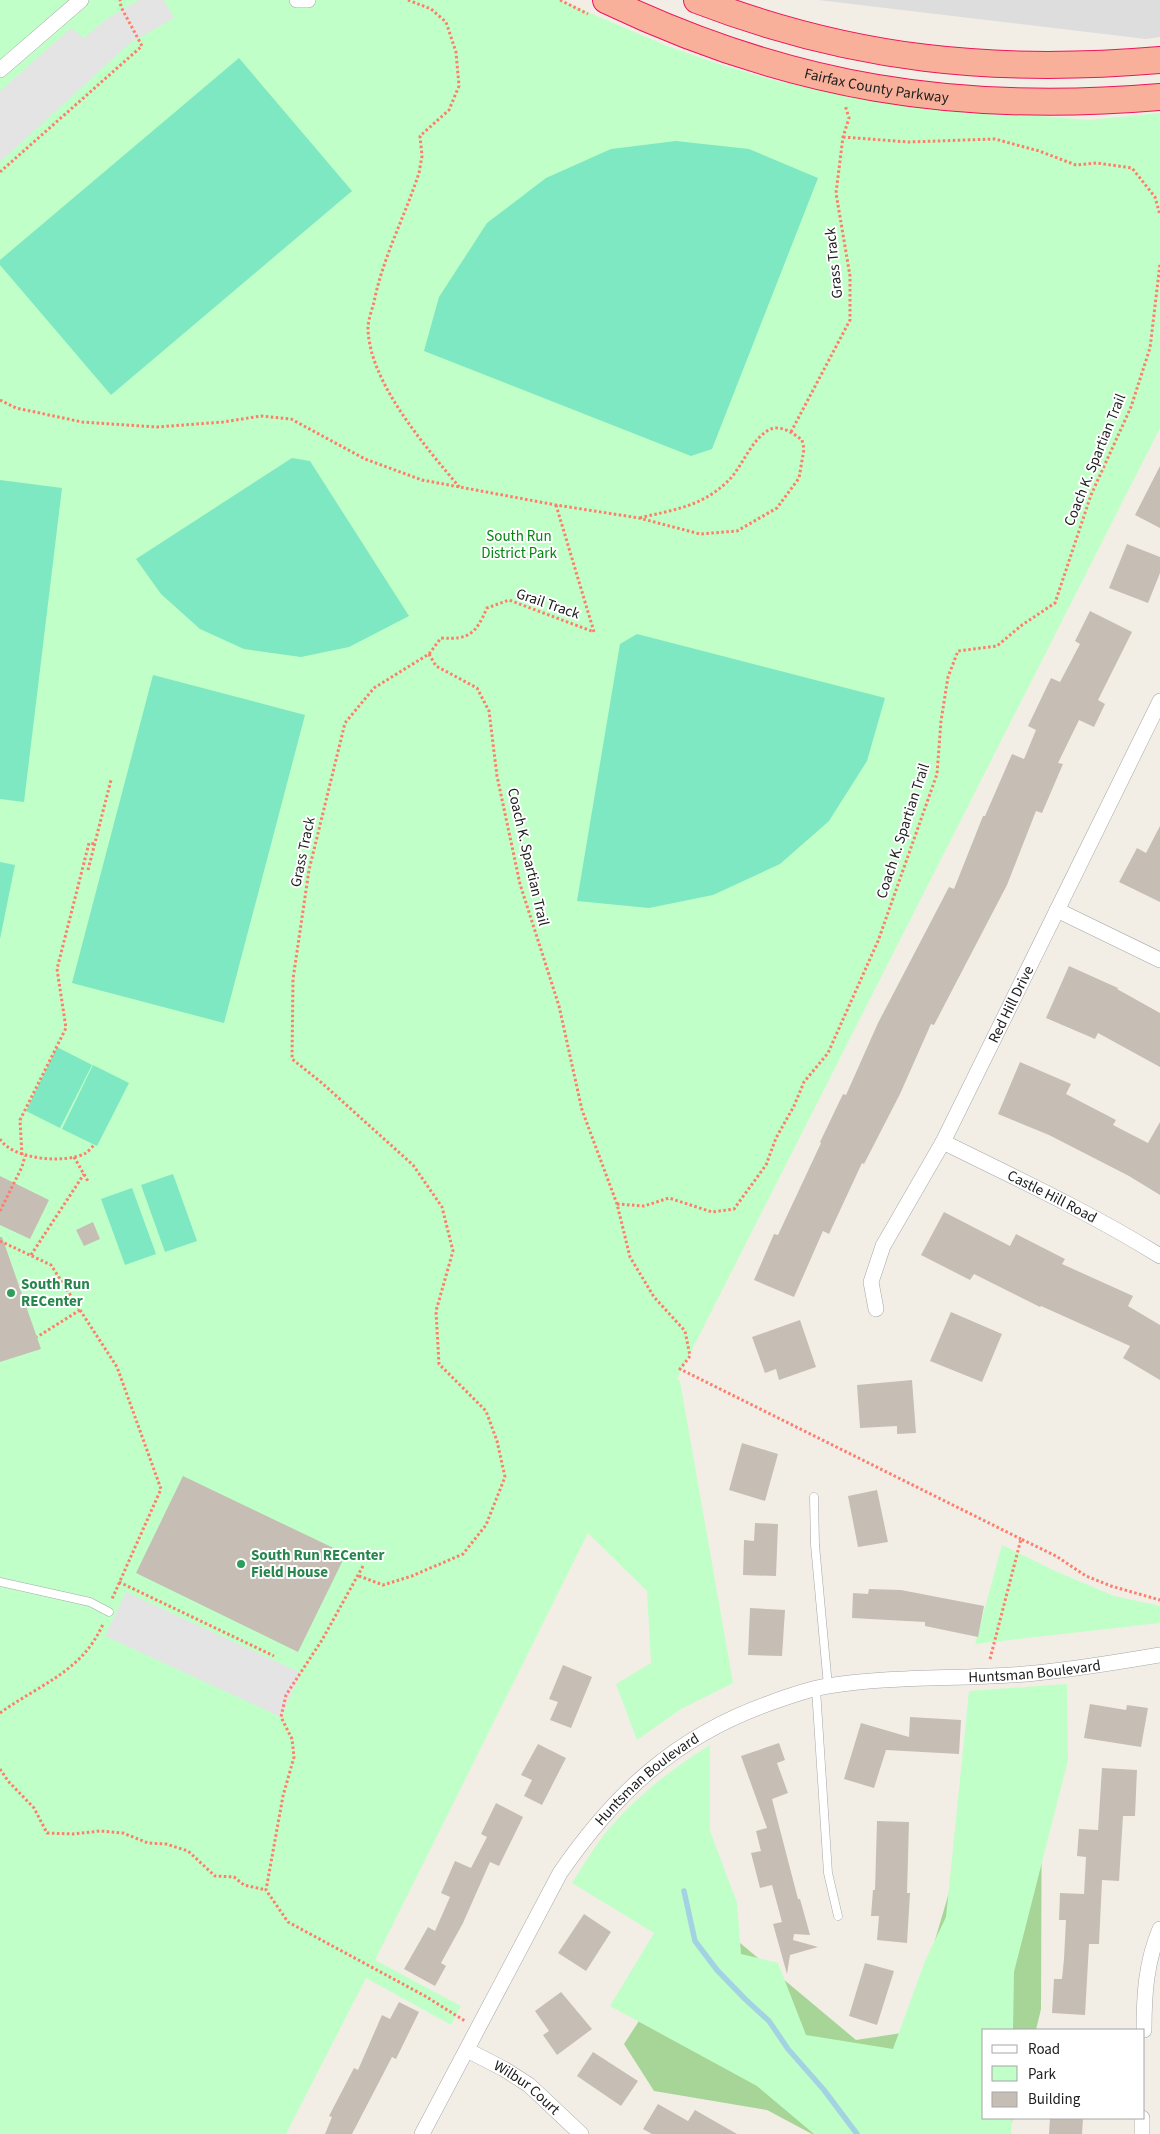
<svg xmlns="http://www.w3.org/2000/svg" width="1160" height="2134" font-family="'Source Sans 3',sans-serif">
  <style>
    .residential { fill: #dedddd }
    .forest { fill: #a7d597 }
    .park { fill: #c0ffc7 }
    .pitch { fill: #7de8c2 }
    .parking { fill: #e4e4e4 }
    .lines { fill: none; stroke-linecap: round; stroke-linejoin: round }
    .stream { stroke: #a3d3e3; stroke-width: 5.5 }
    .building { fill: #c6beb5 }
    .service-casing { stroke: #a7a7a7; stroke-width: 9 }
    .minor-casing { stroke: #a7a7a7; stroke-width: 16 }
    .trunk-casing { stroke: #ec165a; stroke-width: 28 }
    .path { stroke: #ff7d6a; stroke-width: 3; stroke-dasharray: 2.5 2.5; stroke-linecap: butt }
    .service { stroke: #fff; stroke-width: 8 }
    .minor { stroke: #fff; stroke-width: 15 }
    .trunk { stroke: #f8b09b; stroke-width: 26 }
    .leisure-dot { fill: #2e9e5b; stroke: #fff; stroke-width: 2 }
    .labels { text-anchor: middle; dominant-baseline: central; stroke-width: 4; stroke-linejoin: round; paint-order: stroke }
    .street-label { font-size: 15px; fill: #202020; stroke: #fff }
    .park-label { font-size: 15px; fill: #028610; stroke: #fff }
    .leisure-label { font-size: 15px; font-weight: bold; fill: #27864d; stroke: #fff; text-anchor: start }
  </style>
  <rect width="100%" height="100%" fill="#f2eee6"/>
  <polygon class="residential" points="818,0 1160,0 1160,37 1146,39"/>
  <polygon class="forest" points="1042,1736 1041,2009 1036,2030 984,2030 984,2118 1013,2118 1008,2134 812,2134 767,2110 654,2091 624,2044 683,1953 733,1937 856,2040 908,2032 970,1821"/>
  <g class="park">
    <polygon points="0,0 559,0 670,47 719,64 777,81 835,93 921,106 1088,120 1160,113 1160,428 677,1379 680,1381 733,1683 681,1709 637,1740 616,1684 651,1663 647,1591 588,1533 375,1960 461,2006 451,2025 366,1978 286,2134 0,2134"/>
    <polygon points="1002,1545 1055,1571 1114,1596 1160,1606 1160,1623 975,1644"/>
    <path d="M1067,1684l1,76 -54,212 -1,58h-29v88h28l-1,16h-197l-57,-48 -147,-80 44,-73 -82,-50c11,-17 22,-36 35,-52 31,-36 63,-61 103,-86v86l27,72 4,51 37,9 28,72 87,14 32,-88 21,-44 23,-226z"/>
  </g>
  <g class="pitch">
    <polygon points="239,58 352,191 111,395 0,265 0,260"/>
    <polygon points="676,141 749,149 818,178 712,449 691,456 424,351 439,297 487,223 546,178 611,149"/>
    <polygon points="292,458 310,461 409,616 349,647 301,657 244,649 200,629 161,594 136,559"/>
    <polygon points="0,480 62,488 24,802 0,799"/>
    <polygon points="637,634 885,698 867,761 829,821 780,864 713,895 649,908 577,901 620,644"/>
    <polygon points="153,675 305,715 224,1023 72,983"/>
    <polygon points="0,862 15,865 0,939"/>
    <polygon points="57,1047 92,1065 60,1128 26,1111"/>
    <polygon points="93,1065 129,1083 97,1146 62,1129"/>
    <polygon points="173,1174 197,1241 165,1252 141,1185"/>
    <polygon points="132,1188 156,1254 125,1265 101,1199"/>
  </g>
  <g class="parking">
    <polygon points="139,0 164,0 174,18 130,43 0,162 0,91 71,28 84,38 108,18"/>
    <polygon points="126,1592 301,1673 281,1717 105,1636"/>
  </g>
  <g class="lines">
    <polyline class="stream" points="684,1891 695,1941 717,1970 745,1999 769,2021 788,2049 824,2090 857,2134"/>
  </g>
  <g class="building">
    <polygon points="1160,466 1160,528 1135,515"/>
    <polygon points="1127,544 1160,557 1160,573 1148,603 1109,588"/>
    <polygon points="1090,611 1132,632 1098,700 1105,704 1094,727 1079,720 1058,763 1063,764 1042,813 1036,811 1007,885 934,1025 931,1024 900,1094 864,1164 862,1163 829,1234 823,1231 794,1297 754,1280 774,1234 778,1235 821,1143 820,1142 843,1094 846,1095 878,1023 949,887 954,889 983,816 985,816 1012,754 1024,759 1036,730 1028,726 1051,678 1060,682 1080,644 1075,641"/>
    <polygon points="1160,826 1160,902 1119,882 1137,848 1146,853"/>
    <polygon points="1069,966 1118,988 1117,989 1160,1013 1160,1067 1098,1033 1095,1039 1046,1018"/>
    <polygon points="1020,1062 1071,1084 1066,1094 1116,1120 1113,1125 1148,1143 1160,1122 1160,1195 1129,1176 1049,1135 998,1114"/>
    <polygon points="0,1176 49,1200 30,1239 0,1225"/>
    <polygon points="944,1212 1010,1246 1016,1234 1065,1259 1062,1264 1133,1296 1128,1306 1160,1325 1160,1380 1123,1358 1130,1346 1041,1306 1040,1307 974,1274 970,1280 921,1255"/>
    <polygon points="93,1222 100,1239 84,1246 76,1230"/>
    <polygon points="0,1237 2,1237 41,1349 0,1362"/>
    <polygon points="951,1312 1002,1334 982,1382 930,1361"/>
    <polygon points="800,1320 816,1367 779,1380 776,1369 765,1373 752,1337"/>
    <polygon points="912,1380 916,1433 897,1434 897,1426 860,1428 857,1385"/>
    <polygon points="742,1443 778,1454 765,1501 729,1490"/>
    <polygon points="183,1476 346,1554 298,1652 136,1573"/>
    <polygon points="877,1490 888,1542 858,1547 848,1496"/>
    <polygon points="755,1523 778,1524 776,1576 743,1575 744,1540 754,1541"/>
    <polygon points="869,1589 901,1590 984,1606 978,1637 925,1626 925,1622 852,1618 853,1593 868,1594"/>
    <polygon points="750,1608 785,1610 782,1656 748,1655"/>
    <polygon points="563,1665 592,1677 571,1728 550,1720 558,1702 549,1699"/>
    <polygon points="1090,1704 1126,1710 1127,1705 1148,1708 1141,1747 1084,1738"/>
    <polygon points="910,1717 961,1720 959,1754 886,1750 874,1788 844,1779 861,1723 909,1737"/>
    <polygon points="779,1743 785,1760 777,1763 788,1793 772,1799 798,1899 800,1899 810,1935 794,1934 793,1940 818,1947 790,1955 787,1974 773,1924 782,1922 772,1885 760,1888 751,1853 761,1851 756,1831 767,1828 741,1756"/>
    <polygon points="538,1744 566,1758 542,1805 524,1796 532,1780 521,1775"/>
    <polygon points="1102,1768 1137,1770 1135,1816 1123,1816 1119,1881 1102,1880 1099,1944 1089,1944 1085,2015 1052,2013 1054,1979 1062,1979 1064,1959 1066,1920 1059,1920 1060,1893 1084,1894 1086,1857 1077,1856 1079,1829 1098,1830"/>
    <polygon points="496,1803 523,1817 499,1866 490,1862 463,1923 441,1963 446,1966 435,1986 404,1969 428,1927 435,1931 450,1897 441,1893 455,1861 471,1868 487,1837 481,1834"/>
    <polygon points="877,1821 909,1822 907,1893 910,1893 907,1943 877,1940 879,1916 871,1916 873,1890 875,1890"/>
    <polygon points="584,1914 611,1932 586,1971 558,1953"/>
    <polygon points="865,1963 894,1971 877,2025 849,2016"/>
    <polygon points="561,1992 592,2029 557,2055 543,2035 549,2031 535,2011"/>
    <polygon points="399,2002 419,2012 396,2059 392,2057 352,2134 325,2134 332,2117 329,2116 354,2068 358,2070 382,2015 390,2019"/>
    <polygon points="593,2052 638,2081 621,2106 577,2076"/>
    <polygon points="658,2104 688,2121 695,2110 737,2134 652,2134 643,2129"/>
    <polygon points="1050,2118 1083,2118 1082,2134 1049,2134"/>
  </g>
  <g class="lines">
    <g class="service-casing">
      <g id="service">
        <polyline points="814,1497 815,1545 828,1686"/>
        <polyline points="0,1582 90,1602 109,1612"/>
        <polyline points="816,1689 828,1873 838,1916"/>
      </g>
    </g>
    <g class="minor-casing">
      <g id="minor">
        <polyline points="297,0 308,0"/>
        <polyline points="0,70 81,0"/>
        <polyline points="1057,910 1160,960"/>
        <path id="s1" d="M943,1142c73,36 148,71 217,114"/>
        <path id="s2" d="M876,1309l-5,-27 12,-36 60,-104 217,-441"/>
        <path d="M1144,2030c0,-35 2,-68 16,-101"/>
        <path id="s3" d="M467,2050l37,19 25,16 52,49"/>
        <path id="s4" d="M422,2134l138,-261c55,-80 116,-137 210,-170 19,-7 39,-14 58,-17 69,-11 139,-6 208,-13 42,-4 83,-11 124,-18"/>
        <polyline points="1142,2134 1142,2118"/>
      </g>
    </g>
    <g class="trunk-casing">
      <g id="trunk">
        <path id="s5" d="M606,0c184,88 352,114 554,97"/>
        <path d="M697,0c156,60 297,74 463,60"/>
      </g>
    </g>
    <g class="path">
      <path d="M408,0l23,9 15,13 10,30 3,34 -10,24 -29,26 2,20 -3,17c-14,43 -36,84 -45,129 -2,8 -6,18 -6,26 1,55 59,120 92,160"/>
      <polyline points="560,0 588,14"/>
      <polyline points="843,137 908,142 995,139 1039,151 1076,165 1097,163 1132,168 1155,197 1160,215"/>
      <polyline points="0,172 142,46 121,7 120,0"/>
      <path d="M0,400l16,8 66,14 75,5 66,-5 38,-6 30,3 74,40 57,21 134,25 83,13 61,16 37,-3 40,-23 22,-30 5,-29 -2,-9c-9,-7 -23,-17 -35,-9 -18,12 -25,37 -40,51 -26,25 -55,28 -88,36"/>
      <polyline points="791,432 850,320 850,276 836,193 843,137 849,118 845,105"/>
      <polyline points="556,505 594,632"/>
      <polyline points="429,654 436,666 477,688 489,711 497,776 520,884 559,1006 582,1110 617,1204 630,1257 654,1297 685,1331 690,1356 680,1369 1021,1539"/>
      <polyline points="88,870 111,780"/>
      <path d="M0,1139c13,21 66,25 86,14 3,-2 6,-6 8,-8"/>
      <polyline points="22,1155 20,1120 66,1028 57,969 89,843 95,844"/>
      <polyline points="74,1157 89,1183"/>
      <polyline points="617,1204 644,1206 669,1198 712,1212 734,1209 766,1165 776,1138 794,1106 804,1082 828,1053 878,941 937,774 941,721 948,677 958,651 997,646 1022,625 1055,603 1091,495 1131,407 1150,348 1160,264"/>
      <polyline points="0,1211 22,1167 25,1156"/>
      <polyline points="0,1241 51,1265 80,1310 37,1337"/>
      <polyline points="31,1255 84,1174"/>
      <polyline points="80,1310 117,1367 161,1489 112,1599"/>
      <polyline points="363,1566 322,1640 286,1695 281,1717 292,1739 294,1757 283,1796 266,1890 288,1922 425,1996 465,2021"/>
      <path d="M359,1576l24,9 29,-9 51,-22 23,-29 19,-48 -8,-36 -11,-30 -47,-47 -3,-53 17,-60 -11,-44 -29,-42 -91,-82 -30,-24 1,-80 16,-109 36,-147 29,-35 55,-34 12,-16c29,2 35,-5 46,-30l22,-8 85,32"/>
      <polyline points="119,1582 274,1656"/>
      <polyline points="990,1659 1021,1539 1056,1556 1086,1576 1111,1586 1160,1600"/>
      <path d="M0,1713c40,-29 82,-41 103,-89"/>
      <polyline points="0,1769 8,1781 34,1808 47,1833 73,1834 100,1831 123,1833 148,1843 166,1844 188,1851 215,1876 234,1877 244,1885 266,1890"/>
    </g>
    <use href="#service" class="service"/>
    <use href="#minor" class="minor"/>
    <use href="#trunk" class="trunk"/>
  </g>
  <g class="leisure-dot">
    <circle cx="11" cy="1293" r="5"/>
    <circle cx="241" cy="1564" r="5"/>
  </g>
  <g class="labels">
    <g class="street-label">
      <text stroke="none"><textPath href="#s5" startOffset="285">Fairfax County Parkway</textPath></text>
      <text transform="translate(834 263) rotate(-96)">Grass Track</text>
      <text transform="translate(1095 460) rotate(-68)">Coach K. Spartian Trail</text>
      <text transform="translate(548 604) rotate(19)">Grail Track</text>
      <text transform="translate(903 831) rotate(-72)">Coach K. Spartian Trail</text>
      <text transform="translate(303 852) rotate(-78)">Grass Track</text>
      <text transform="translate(528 857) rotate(77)">Coach K. Spartian Trail</text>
      <text stroke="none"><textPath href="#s2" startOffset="339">Red Hill Drive</textPath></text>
      <text stroke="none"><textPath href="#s1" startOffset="122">Castle Hill Road</textPath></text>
      <text stroke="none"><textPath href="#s4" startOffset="838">Huntsman Boulevard</textPath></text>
      <text stroke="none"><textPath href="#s4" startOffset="424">Huntsman Boulevard</textPath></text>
      <text stroke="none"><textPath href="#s3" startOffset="71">Wilbur Court</textPath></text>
    </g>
    <g class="park-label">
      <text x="519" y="536">South Run<tspan x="519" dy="17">District Park</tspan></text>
    </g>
    <g class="leisure-label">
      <text x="21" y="1284">South Run<tspan x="21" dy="17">RECenter</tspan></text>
      <text x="251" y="1555">South Run RECenter<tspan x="251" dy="17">Field House</tspan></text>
    </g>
  </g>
  <rect x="982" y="2029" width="162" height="90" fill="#ffffff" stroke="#a6a6a6"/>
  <rect x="992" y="2045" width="25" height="8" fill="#ffffff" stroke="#a6a6a6"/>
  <text x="1028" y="2054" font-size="15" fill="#202020">Road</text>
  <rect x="992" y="2066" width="25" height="15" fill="#c0ffc7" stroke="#a6a6a6"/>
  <text x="1028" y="2079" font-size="15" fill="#202020">Park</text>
  <rect x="992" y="2092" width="25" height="15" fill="#c6beb5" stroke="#a6a6a6"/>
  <text x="1028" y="2104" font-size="15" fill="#202020">Building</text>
</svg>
